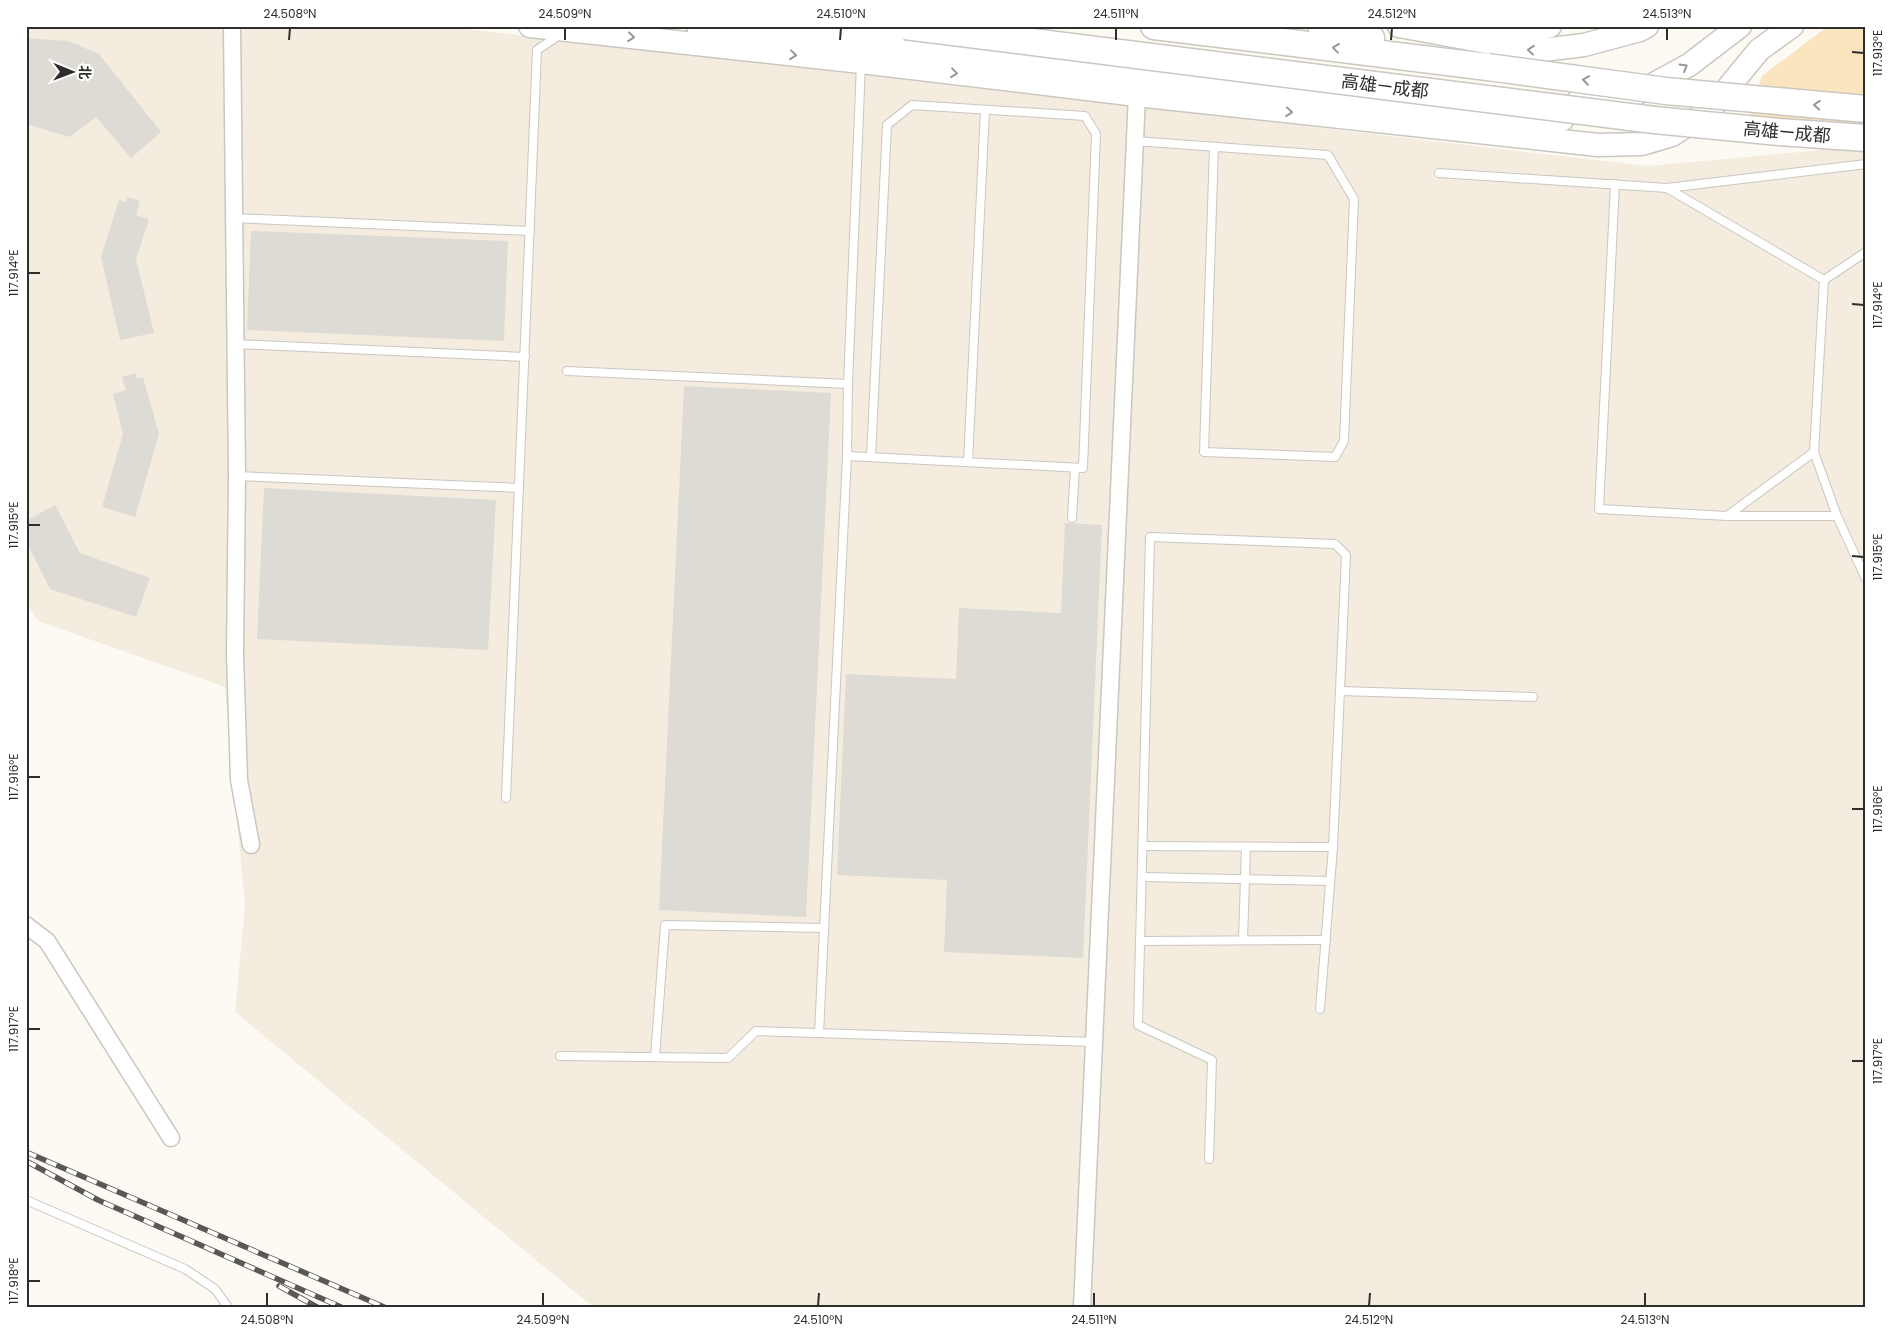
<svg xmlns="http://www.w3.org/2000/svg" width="1892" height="1333" font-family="Poppins,'Noto Sans SC',sans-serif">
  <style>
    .built { fill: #f3ecdf }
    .green { fill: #fae5be }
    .building { fill: #dedbd5 }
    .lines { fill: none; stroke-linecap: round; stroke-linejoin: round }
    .service-casing { stroke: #cac7c1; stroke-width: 10 }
    .minor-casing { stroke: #cac7c1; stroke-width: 19 }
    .secondary-casing { stroke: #cac7c1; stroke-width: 25 }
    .trunk-casing { stroke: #cac7c1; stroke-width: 29 }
    .service { stroke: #fff; stroke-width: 8 }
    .minor { stroke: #fff; stroke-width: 16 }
    .secondary { stroke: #fff; stroke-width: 22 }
    .trunk { stroke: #fff; stroke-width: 26 }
    .rail-casing { stroke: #5a5855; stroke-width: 5.5 }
    .rail { stroke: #fff; stroke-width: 4; stroke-dasharray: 11; stroke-linecap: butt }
    .trunk-bridge-casing { stroke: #cac7c1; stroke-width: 29; stroke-linecap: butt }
    .trunk-bridge { stroke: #fff; stroke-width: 26 }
    .oneway { stroke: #989696 }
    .ticks { fill: none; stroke: #302e2c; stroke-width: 2 }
    .labels { text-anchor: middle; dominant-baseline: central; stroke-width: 5; stroke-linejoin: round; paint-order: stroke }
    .street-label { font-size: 18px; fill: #302e2c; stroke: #fff }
    .neatline { fill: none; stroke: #302e2c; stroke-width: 2 }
    .ticks-label { font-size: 12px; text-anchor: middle; fill: #302e2c }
  </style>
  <rect width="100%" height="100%" fill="#fdfaf3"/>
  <polygon class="built" points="26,26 440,26 1648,166 1812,151 1866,139 1866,1307 593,1307 235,1012 245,906 225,687 38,621 26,602"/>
  <polygon class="green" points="1828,26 1866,26 1866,129 1768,139 1749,112 1762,76"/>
  <g class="building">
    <polygon points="26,38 68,41 99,54 161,132 131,158 96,117 70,137 26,124"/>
    <polygon points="127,197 140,201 136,215 149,219 136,259 154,333 120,340 101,257 119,200 126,202"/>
    <polygon points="251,231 508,241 504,341 247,330"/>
    <polygon points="135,373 137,379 143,377 159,434 135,517 102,507 123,434 113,394 126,390 122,377"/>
    <polygon points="684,386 831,393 806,917 659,910"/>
    <polygon points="264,488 496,500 488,650 257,639"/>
    <polygon points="55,505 80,553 150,578 136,617 50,589 26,541 26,521"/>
    <polygon points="1065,523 1102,525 1083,958 944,952 947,880 837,875 846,674 956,679 959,608 1061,613"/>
  </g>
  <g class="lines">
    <g class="service-casing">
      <g id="service">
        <polyline points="1135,141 1328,155 1354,199 1344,441 1335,457 1204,452 1214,147"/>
        <polyline points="1439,173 1667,188 1866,164"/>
        <polyline points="1615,184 1599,509 1727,516 1837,516 1866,579"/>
        <polyline points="1667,188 1824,280 1866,252"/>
        <polyline points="234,218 530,231"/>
        <polyline points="1824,280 1814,452 1837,516"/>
        <polyline points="235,344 525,357"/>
        <polyline points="567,371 848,384"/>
        <polyline points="847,456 1083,468 1096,134 1085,116 912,105 887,125 871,457"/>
        <polyline points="968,462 985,110"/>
        <polyline points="237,476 519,488"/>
        <polyline points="1727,516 1814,452"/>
        <polyline points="1072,518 1075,468"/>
        <polyline points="1340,691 1533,697"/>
        <polyline points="506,798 537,50 561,34"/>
        <polyline points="1143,846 1333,847"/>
        <polyline points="1142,877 1330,881"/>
        <polyline points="1243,940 1246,847"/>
        <polyline points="1140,941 1326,940"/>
        <polyline points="819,1033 847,456 848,384 861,64"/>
        <polyline points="560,1056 728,1058 756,1031 1094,1042"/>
        <polyline points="655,1057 665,925 824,928"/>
        <polyline points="1209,1159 1212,1060 1138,1025 1150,537 1335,544 1346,555 1333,847 1320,1009"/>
        <polyline points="26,1200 185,1269 215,1289 228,1307"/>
      </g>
    </g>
    <g class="minor-casing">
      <g id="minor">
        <polyline points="232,26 237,476 235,654 239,780 251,845"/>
        <polyline points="26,925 47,941 171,1138"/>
        <polyline points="1082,1307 1137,95"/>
      </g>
    </g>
    <g class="secondary-casing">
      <g id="secondary">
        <polyline points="530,26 861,62 1137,95 1598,145 1642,144 1672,135 1709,111 1759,50 1792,26"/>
        <polyline points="843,26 924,36"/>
        <polyline points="1399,26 1535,51 1584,45 1640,30 1647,26"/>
        <polyline points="1484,29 1527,32 1550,26"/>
        <polyline points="1577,102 1602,102 1634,95 1689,65 1740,26"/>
      </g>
    </g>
    <g class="trunk-casing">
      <g id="trunk">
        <polyline points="700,26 816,38 1140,82 1489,116 1561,118"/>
        <polyline points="1154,26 1488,67"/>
        <polyline points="1321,26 1371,38"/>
      </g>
    </g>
    <use href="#service" class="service"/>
    <use href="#minor" class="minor"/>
    <use href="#secondary" class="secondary"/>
    <use href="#trunk" class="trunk"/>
    <g class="rail-casing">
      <g id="rail">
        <polyline points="26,1152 384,1307"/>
        <polyline points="26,1161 98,1200 341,1307"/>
        <polyline points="279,1286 317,1307"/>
      </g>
    </g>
    <use href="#rail" class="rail"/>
    <g class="trunk-bridge-casing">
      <g id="trunk-bridge">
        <polyline points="905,26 1654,120 1779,132 1866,138"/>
        <polyline points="1488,67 1666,91 1866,109"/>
      </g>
    </g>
    <use href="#trunk-bridge" class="trunk-bridge"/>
  </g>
  <defs><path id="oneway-chevron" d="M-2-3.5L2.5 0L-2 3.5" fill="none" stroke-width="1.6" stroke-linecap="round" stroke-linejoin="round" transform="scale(1.25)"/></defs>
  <g class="oneway">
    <use href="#oneway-chevron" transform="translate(631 37) rotate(6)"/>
    <use href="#oneway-chevron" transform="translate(1336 48) rotate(-173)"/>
    <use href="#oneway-chevron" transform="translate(1531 50) rotate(-174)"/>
    <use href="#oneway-chevron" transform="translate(793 55) rotate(6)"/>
    <use href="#oneway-chevron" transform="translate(1684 67) rotate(-31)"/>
    <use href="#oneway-chevron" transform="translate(954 73) rotate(7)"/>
    <use href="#oneway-chevron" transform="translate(1586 80) rotate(-172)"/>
    <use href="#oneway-chevron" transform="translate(1817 105) rotate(-175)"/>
    <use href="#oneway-chevron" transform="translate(1289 112) rotate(6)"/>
  </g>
  <path class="ticks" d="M289,40l1,-12M565,40v-12M840,40l1,-12M1116,40v-12M1391,40l1,-12M1667,40v-12M1852,52l12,1M28,273h12M1852,304l12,1M28,525h12M1852,556l12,1M28,777h12M1852,809h12M28,1029h12M1852,1061h12M28,1281h12M267,1306v-13M543,1306v-13M818,1306l1,-13M1094,1306v-13M1369,1306l1,-13M1645,1306v-13"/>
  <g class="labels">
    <g class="street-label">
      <text transform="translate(1385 86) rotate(7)">高雄—成都</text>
      <text transform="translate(1787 132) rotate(5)">高雄—成都</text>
    </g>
  </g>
  <rect width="1892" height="1333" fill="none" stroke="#ffffff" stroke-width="55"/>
  <g transform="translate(72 72) rotate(91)" stroke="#ffffff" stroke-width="4" paint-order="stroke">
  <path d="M0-4L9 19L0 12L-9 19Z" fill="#302e2c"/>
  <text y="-8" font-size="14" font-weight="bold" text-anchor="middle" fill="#302e2c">北</text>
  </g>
  <rect x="28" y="28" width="1836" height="1278" class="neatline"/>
  <g class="ticks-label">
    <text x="290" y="18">24.508°N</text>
    <text x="565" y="18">24.509°N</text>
    <text x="841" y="18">24.510°N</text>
    <text x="1116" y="18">24.511°N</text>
    <text x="1392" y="18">24.512°N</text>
    <text x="1667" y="18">24.513°N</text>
    <text transform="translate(1878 53) rotate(-90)" y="4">117.913°E</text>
    <text transform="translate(14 273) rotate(-90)" y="4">117.914°E</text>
    <text transform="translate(1878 305) rotate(-90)" y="4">117.914°E</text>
    <text transform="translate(14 525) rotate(-90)" y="4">117.915°E</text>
    <text transform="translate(1878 557) rotate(-90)" y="4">117.915°E</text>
    <text transform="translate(14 777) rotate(-90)" y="4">117.916°E</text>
    <text transform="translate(1878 809) rotate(-90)" y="4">117.916°E</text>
    <text transform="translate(14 1029) rotate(-90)" y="4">117.917°E</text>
    <text transform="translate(1878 1061) rotate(-90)" y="4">117.917°E</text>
    <text transform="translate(14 1281) rotate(-90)" y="4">117.918°E</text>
    <text x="267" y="1324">24.508°N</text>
    <text x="543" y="1324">24.509°N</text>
    <text x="818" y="1324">24.510°N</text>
    <text x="1094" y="1324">24.511°N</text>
    <text x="1369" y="1324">24.512°N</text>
    <text x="1645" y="1324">24.513°N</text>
  </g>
</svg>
